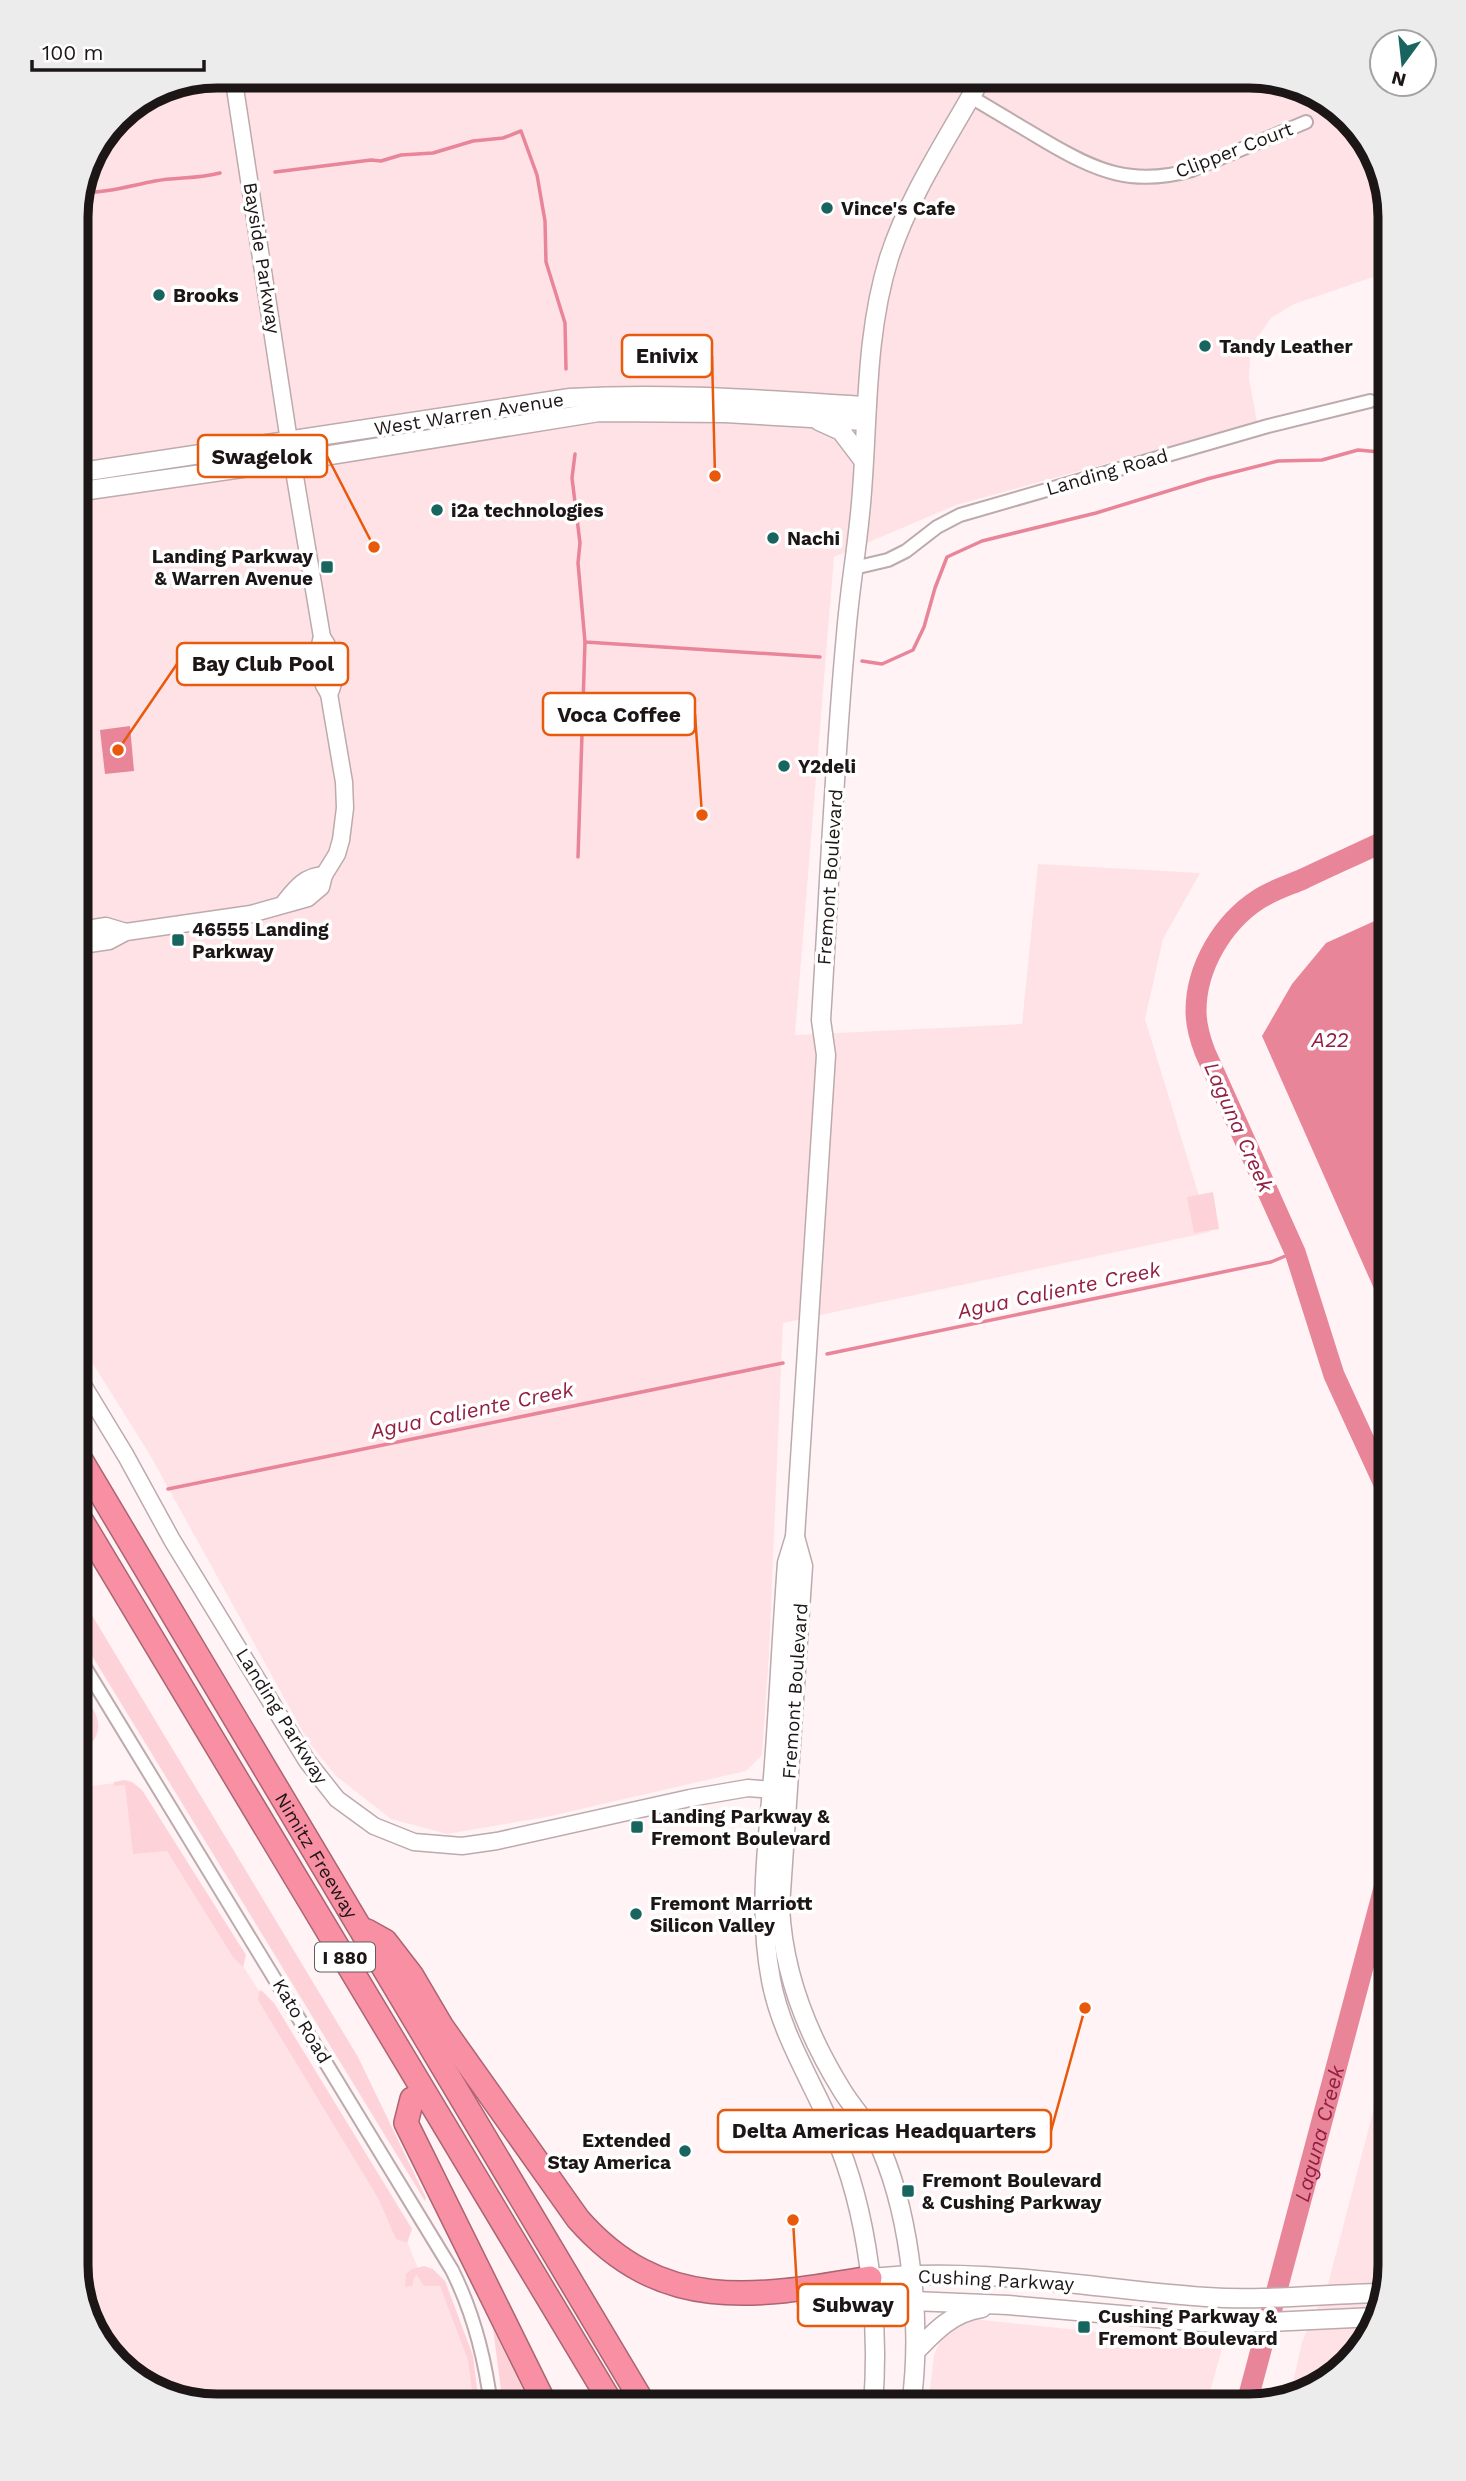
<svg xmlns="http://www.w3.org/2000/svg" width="1466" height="2481" font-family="'Work Sans',sans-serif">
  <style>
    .built { fill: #ffe2e6 }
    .green { fill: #fdd3d9 }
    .water { fill: #e88598 }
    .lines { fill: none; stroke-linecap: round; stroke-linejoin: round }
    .stream { stroke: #e88598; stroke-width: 3.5 }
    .river { stroke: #e88598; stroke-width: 21 }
    .minor-casing { stroke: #bdaaad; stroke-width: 16 }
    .tertiary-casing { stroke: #bdaaad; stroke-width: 19 }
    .secondary-casing { stroke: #bdaaad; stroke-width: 21 }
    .motorway-casing { stroke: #ab6572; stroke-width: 26 }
    .minor { stroke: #fff; stroke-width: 12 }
    .tertiary { stroke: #fff; stroke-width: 16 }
    .secondary { stroke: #fff; stroke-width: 18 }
    .motorway { stroke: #f88fa3; stroke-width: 23 }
    .poi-dot { fill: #186560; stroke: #fff; stroke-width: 2.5 }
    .labels { text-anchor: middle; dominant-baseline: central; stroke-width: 7; stroke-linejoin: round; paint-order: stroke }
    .shield { fill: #fff; stroke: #615c5d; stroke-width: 2 }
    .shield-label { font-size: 18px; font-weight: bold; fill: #1d1617 }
    .street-label { font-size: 19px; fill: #1d1617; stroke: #fff }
    .poi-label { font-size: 19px; font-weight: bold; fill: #1d1617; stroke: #fff; text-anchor: start }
    .water-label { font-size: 21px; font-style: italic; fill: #941e43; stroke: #fff }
    .rim { fill: none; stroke: #1d1617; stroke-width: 9 }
    .leader { fill: none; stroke: #e8590c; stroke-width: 2.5 }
    .callout-dot { fill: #e8590c; stroke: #fff; stroke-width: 2.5 }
    .callout { fill: #fff; stroke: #e8590c; stroke-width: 2.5 }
    .callout-label { font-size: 21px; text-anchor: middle; font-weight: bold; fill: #1d1617 }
  </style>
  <rect width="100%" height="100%" fill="#fff3f5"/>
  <g class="built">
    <polygon points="217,75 1259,76 1328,99 1376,154 1391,217 1391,271 1294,304 1271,318 1259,335 1250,358 1249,379 1257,422 956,505 834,557 795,1035 1022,1024 1038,864 1200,873 1163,939 1145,1019 1210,1232 783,1323 769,1653 762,1755 746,1771 546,1817 447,1834 391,1819 336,1776 308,1741 150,1455 75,1335 76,208 86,162 117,116 163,86"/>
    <polygon points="75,1772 81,1787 125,1782 168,1848 403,2217 399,2222 424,2283 445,2281 473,2356 479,2406 208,2405 138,2382 90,2327 75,2264"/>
    <polygon points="1391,2043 1391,2265 1367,2343 1312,2391 1290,2396 1302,2342 1328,2284"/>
    <polygon points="973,2319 1223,2345 1206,2406 928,2406 934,2355 940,2341 954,2329"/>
  </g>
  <g class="green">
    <polygon points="1213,1192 1219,1229 1194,1233 1187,1197"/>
    <polygon points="75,1587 358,2057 426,2198 425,2201 75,1628"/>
    <path d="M75,1705l18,4c11,18 4,38 -18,41z"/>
    <polygon points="124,1780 132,1782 142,1790 246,1955 243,1967 233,1957 167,1851 133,1854 125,1785 114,1786 114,1782"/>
    <polygon points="261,1990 274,2003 412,2229 407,2243 396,2239 378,2198 258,2000 259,1992"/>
    <polygon points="424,2266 433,2269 445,2281 473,2356 479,2406 474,2406 468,2360 440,2286 424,2286 417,2275 414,2278 412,2286 405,2287 406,2274 412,2269"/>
    <polygon points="493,2328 531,2406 503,2406"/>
  </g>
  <g class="water">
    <polygon points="130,726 134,771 105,774 100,730"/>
    <polygon points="1379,919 1391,925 1391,1327 1262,1036 1292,984 1326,943"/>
  </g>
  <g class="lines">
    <g class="stream">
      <polyline points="275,172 371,160 381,161 401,155 433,153 473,141 503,138 521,131 537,175 545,221 546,262 565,323 566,369"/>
      <path d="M79,193c26,0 50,-7 76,-12 22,-4 43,-2 65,-8"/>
      <polyline points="575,454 572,478 580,543 578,563 585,642 820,657"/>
      <polyline points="862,661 882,664 913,650 924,627 935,588 947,557 982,541 1096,513 1207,479 1278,461 1322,460 1358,450 1391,453"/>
      <polyline points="578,857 585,642"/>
      <polyline points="827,1354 1271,1262 1295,1252"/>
      <polyline points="168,1489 783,1363"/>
    </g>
    <g class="river">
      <path d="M1391,1499l-57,-124 -39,-123 -90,-200c-5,-13 -9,-27 -9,-41 0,-44 27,-89 63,-112 14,-9 30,-14 44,-20 29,-14 59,-27 88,-41"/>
      <path id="s1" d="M1246,2406l145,-544"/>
    </g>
    <g class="minor-casing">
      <g id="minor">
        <path d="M971,97c25,15 49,29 74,44 51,30 87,46 147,29l114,-48"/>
        <polyline points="854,568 888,560 906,551 937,527 960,515 1268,426 1370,401"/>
        <path d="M75,1651l377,619c22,44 33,87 39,136"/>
      </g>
    </g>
    <g class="tertiary-casing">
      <g id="tertiary">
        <path d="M233,75l56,366 33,196c12,17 17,38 7,57"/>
        <path d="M283,904c12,-15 21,-28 41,-29"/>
        <polyline points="75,931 106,926 126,932"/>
        <path d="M75,946l34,-5 17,-9 125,-18 57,-16 13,-11 3,-12 13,-21 4,-14 4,-32 -1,-26 -15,-88c-12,-18 -13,-37 -7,-57"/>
        <polyline points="75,1372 126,1456 172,1540 307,1761 337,1799 374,1826 414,1842 462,1846 497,1841 690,1798 748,1788 784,1791"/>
      </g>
    </g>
    <g class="secondary-casing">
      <g id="secondary">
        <polyline points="819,421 841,431 863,460"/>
        <path d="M75,473l495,-75c99,-6 197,2 295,8"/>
        <polyline points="75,492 293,461 599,412 725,413 864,421"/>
        <path d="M795,1537l8,29 -23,341c3,66 28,129 63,185 12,19 29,36 38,57 31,72 41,180 30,257"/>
        <path d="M870,2278c113,-12 224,11 336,19 58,4 118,-3 176,-4"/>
        <polyline points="870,2278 885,2293 913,2301 1008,2305 1225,2324 1375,2317"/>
        <path d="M916,2351c19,-20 37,-39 66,-43"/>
        <path d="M873,2406c7,-89 -4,-193 -40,-275 -21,-50 -52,-97 -62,-151 -14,-73 -2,-144 3,-216 5,-67 8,-134 13,-201l8,-26 31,-482 -5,-35c8,-128 13,-257 25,-385 3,-40 10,-80 14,-121 9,-86 3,-172 29,-256 21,-65 61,-123 94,-183"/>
      </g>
    </g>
    <g class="motorway-casing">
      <g id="motorway">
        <path id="s2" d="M75,1450l570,956"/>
        <polyline points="75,1510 613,2406"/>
        <path d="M367,1931l18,10 27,35 30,51 136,192c84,96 179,78 292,59"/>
        <polyline points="412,2099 406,2123 546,2406"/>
      </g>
    </g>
    <use href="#minor" class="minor"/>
    <use href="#tertiary" class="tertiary"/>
    <use href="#secondary" class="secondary"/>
    <use href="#motorway" class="motorway"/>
  </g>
  <g class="poi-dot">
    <circle cx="827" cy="208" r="7"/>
    <circle cx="159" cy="295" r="7"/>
    <circle cx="1205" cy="346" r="7"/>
    <circle cx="437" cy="510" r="7"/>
    <circle cx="773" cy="538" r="7"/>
    <rect x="320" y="560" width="14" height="14" rx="3.5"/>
    <circle cx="784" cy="766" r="7"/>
    <rect x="171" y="933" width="14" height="14" rx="3.5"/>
    <rect x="630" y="1820" width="14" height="14" rx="3.5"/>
    <circle cx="636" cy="1914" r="7"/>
    <circle cx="685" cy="2151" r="7"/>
    <rect x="901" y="2184" width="14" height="14" rx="3.5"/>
    <rect x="1077" y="2320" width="14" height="14" rx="3.5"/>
  </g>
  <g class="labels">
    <rect class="shield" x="315" y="1942.5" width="60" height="29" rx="5"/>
    <g class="shield-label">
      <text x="345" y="1957">I 880</text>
    </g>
    <g class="street-label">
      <text transform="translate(1234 150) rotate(-21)">Clipper Court</text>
      <text transform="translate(262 258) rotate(81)">Bayside Parkway</text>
      <text transform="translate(469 414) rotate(-9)">West Warren Avenue</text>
      <text transform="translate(1107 472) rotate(-16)">Landing Road</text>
      <text transform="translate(830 877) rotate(-86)">Fremont Boulevard</text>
      <text transform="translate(795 1691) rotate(-86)">Fremont Boulevard</text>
      <text transform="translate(282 1716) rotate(58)">Landing Parkway</text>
      <text stroke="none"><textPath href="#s2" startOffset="472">Nimitz Freeway</textPath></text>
      <text transform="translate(302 2021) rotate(59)">Kato Road</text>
      <text transform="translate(996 2280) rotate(3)">Cushing Parkway</text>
    </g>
    <g class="poi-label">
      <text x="841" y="208">Vince's Cafe</text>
      <text x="173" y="295">Brooks</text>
      <text x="1219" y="346">Tandy Leather</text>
      <text x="451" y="510">i2a technologies</text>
      <text x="787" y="538">Nachi</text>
      <text x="313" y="556" text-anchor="end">Landing Parkway<tspan x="313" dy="22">&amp; Warren Avenue</tspan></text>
      <text x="798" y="766">Y2deli</text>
      <text x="192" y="929">46555 Landing<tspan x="192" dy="22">Parkway</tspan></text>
      <text x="651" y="1816">Landing Parkway &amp;<tspan x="651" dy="22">Fremont Boulevard</tspan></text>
      <text x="650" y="1903">Fremont Marriott<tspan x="650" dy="22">Silicon Valley</tspan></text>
      <text x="671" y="2140" text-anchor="end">Extended<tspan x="671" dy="22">Stay America</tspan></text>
      <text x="922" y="2180">Fremont Boulevard<tspan x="922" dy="22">&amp; Cushing Parkway</tspan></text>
      <text x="1098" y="2316">Cushing Parkway &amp;<tspan x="1098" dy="22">Fremont Boulevard</tspan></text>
    </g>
    <g class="water-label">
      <text x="1330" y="1039">A22</text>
      <text transform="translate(1239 1127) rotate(66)">Laguna Creek</text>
      <text transform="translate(1059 1290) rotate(-12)">Agua Caliente Creek</text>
      <text transform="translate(472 1410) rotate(-12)">Agua Caliente Creek</text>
      <text stroke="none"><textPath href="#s1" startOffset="282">Laguna Creek</textPath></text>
    </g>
  </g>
  <path d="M0 0H1466V2481H0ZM217 88H1249A129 129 0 0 1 1378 217V2265A129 129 0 0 1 1249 2394H217A129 129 0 0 1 88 2265V217A129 129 0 0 1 217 88Z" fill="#edecec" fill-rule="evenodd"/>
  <path class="rim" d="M217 88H1249A129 129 0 0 1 1378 217V2265A129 129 0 0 1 1249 2394H217A129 129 0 0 1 88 2265V217A129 129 0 0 1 217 88Z"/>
  <path class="leader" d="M715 476L712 356M374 547L327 456M118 750L177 664M702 815L695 714M1085 2008L1051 2131M793 2220L798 2305"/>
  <g class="callout-dot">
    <circle cx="715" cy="476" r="7"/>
    <circle cx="374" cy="547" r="7"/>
    <circle cx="118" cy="750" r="7"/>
    <circle cx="702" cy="815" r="7"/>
    <circle cx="1085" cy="2008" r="7"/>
    <circle cx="793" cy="2220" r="7"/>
  </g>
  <g class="callout">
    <rect x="622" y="335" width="90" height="42" rx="7"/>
    <rect x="198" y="435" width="129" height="42" rx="7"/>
    <rect x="177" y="643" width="171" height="42" rx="7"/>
    <rect x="543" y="693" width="152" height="42" rx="7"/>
    <rect x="718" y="2110" width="333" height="42" rx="7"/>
    <rect x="798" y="2284" width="110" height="42" rx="7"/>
  </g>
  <g class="callout-label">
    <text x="667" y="363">Enivix</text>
    <text x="262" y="464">Swagelok</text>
    <text x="263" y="671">Bay Club Pool</text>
    <text x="619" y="722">Voca Coffee</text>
    <text x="884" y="2138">Delta Americas Headquarters</text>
    <text x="853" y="2312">Subway</text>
  </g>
  <g transform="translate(1403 63) rotate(195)"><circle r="33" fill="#ffffff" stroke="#a5a2a2" stroke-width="2"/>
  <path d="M0-5L12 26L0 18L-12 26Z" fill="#186560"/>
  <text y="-10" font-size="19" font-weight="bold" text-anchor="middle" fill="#1d1617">N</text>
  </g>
  <path d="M32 60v10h172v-10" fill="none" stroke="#1d1617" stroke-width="3.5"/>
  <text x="42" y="60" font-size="21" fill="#1d1617" stroke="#ffffff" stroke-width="5" paint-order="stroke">100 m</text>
</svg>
